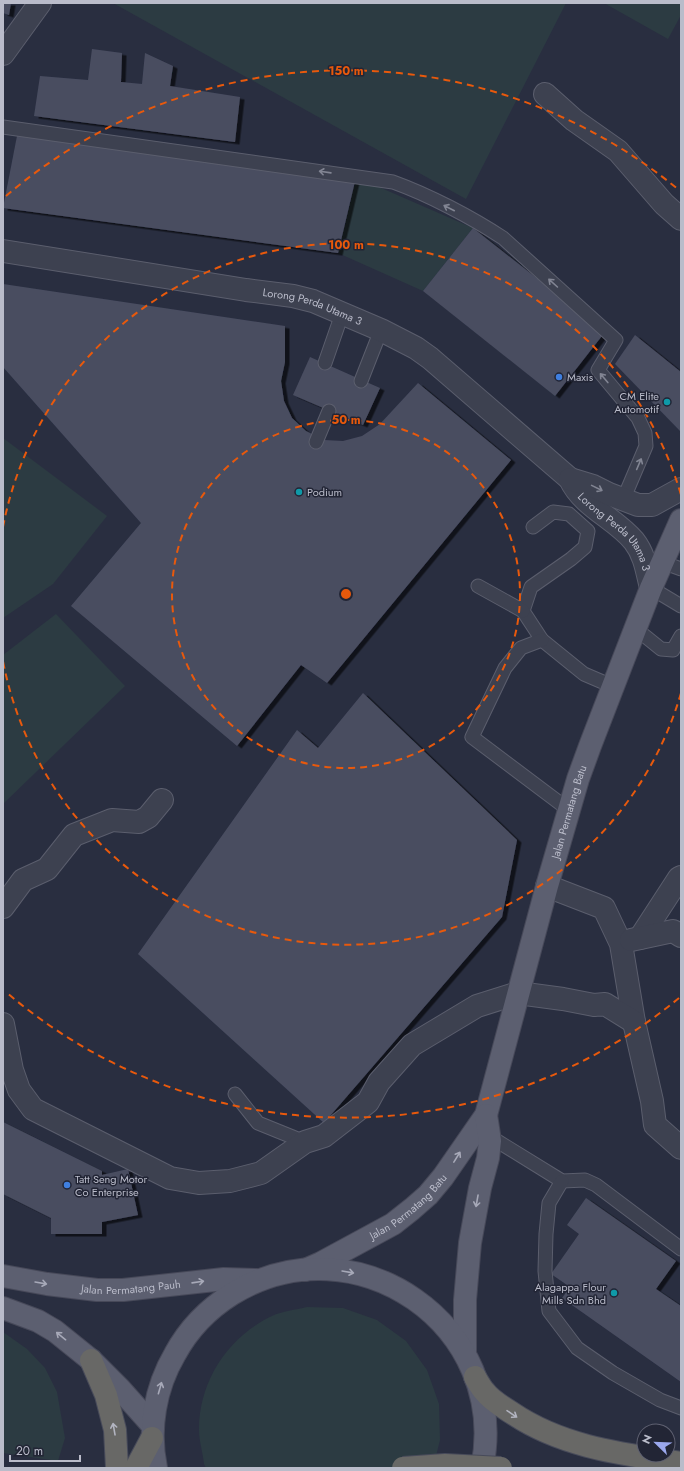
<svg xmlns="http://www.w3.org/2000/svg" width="684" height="1471" font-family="Jost,sans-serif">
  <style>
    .green { fill: #2c3b42 }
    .building { fill: #494d61; filter: url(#shadow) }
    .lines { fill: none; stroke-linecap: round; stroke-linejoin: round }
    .service-casing { stroke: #5b5e6d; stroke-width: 15 }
    .minor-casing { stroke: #5b5e6d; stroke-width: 24 }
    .primary-casing { stroke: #474959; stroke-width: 24 }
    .trunk-casing { stroke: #484b5a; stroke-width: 24 }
    .service { stroke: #3d4150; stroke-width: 13 }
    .minor { stroke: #3d4150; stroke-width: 22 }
    .primary { stroke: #5c5f70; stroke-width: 22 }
    .trunk { stroke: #686866; stroke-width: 22 }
    .trunk-bridge-casing { stroke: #484b5a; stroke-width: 24; stroke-linecap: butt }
    .trunk-bridge { stroke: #686866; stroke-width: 22 }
    .oneway { stroke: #828593 }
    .oneway2 { stroke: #a7a9b8 }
    .oneway3 { stroke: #b2b4c0 }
    .ring { fill: none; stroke: #e8590c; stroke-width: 2; stroke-dasharray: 7 5 }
    .shop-dot { fill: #3f7fe0; stroke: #222535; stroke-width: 1.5 }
    .culture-dot { fill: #0f9aa8; stroke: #222535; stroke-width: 1.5 }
    .labels { text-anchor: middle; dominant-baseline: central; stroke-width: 3; stroke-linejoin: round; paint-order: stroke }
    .street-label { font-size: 11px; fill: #babcca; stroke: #222535 }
    .poi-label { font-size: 11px; fill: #babcca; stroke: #222535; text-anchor: start }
    .centre { fill: #e8590c; stroke: #222535; stroke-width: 2 }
    .ring-label { font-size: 12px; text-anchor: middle; font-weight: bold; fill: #e8590c; stroke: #222535; stroke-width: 3; stroke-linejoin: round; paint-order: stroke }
  </style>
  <defs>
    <filter id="shadow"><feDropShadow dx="4.5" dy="2.5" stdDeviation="0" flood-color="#0009"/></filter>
  </defs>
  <rect width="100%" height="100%" fill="#292e40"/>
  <g class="green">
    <polygon points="113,3 566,3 466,199"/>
    <polygon points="604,3 681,3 681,15 668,39"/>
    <polygon points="356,177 473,228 423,291 338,253"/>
    <polygon points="3,438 107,516 53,584 3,618"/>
    <polygon points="56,614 125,686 3,804 3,655"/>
    <path d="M307,1307l36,1 34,12 29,21 21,29 12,34 1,36 -7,28h-227l-2,-4c-1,-11 -5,-23 -5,-34 0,-49 29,-93 73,-114 10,-5 24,-6 35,-9z"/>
    <polygon points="3,1332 27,1349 45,1368 57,1392 65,1438 58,1461 3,1453"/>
  </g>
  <g class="building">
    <polygon points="3,3 11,3 9,15 3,13"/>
    <polygon points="92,49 122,53 121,82 142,84 145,53 173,66 170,86 240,97 235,142 34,116 40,76 88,80"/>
    <polygon points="17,136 356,177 338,253 3,208"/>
    <polygon points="473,228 605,332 555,396 423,291"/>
    <polygon points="3,284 285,326 285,362 281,381 284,401 292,418 306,431 324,440 343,441 362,436 380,424 418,383 511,460 327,683 301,665 237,746 71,606 141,523 3,367"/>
    <polygon points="635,335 681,372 681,432 615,364"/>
    <polygon points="310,357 380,388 363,425 293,395"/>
    <polygon points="363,693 517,840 502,917 324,1123 138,954 297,730 318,748"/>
    <polygon points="3,1122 102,1171 102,1175 128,1169 138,1215 102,1222 102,1234 51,1234 51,1218 3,1194"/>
    <polygon points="586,1198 676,1261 656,1289 681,1306 681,1382 562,1298 570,1287 551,1274 579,1234 567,1225"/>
  </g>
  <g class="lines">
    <g class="service-casing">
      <g id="service">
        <path d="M3,127l390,55c36,13 78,35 110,56l113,102 -18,30 40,48 7,15 1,13 -23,54"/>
        <polyline points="325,363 342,314"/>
        <polyline points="361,381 381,330"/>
        <polyline points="316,442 329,411"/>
        <polyline points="533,527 553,512 569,514 588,531 585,547 571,559 531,587 523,611 542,640 584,674 612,686"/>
        <polyline points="662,562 681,569"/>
        <polyline points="478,586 523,611"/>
        <polyline points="651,588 681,606"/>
        <polyline points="635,628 661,649 673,650 681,636"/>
        <polyline points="542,640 521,648 505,668 472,737 569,810"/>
        <polyline points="235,1094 258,1123 305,1142"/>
        <polyline points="489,1136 562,1181 585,1180 596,1185 681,1249"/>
        <polyline points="562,1181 549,1203 546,1234 545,1271 549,1311 577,1348 613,1373 660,1400 681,1408"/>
      </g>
    </g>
    <g class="minor-casing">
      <g id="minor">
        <polyline points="3,54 40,3"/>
        <polyline points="545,94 574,120 618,151 664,204 681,219"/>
        <path id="s1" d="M3,251l243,39 47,6 20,5 68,29 35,18 14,10 140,121c13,28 45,39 64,62 11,14 13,31 17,47"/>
        <polyline points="570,479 593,486 609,494 638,505 652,505 681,489"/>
        <polyline points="547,886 604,908 621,944 634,1022 652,1101 655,1125 681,1148"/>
        <polyline points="3,907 23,880 47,869 74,835 112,820 139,822 148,817 162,800"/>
        <polyline points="640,938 679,878 681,877"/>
        <polyline points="631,940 673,931 681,936"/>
        <polyline points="3,1024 12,1070 19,1090 33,1109 170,1178 199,1183 230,1181 261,1173 305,1142 324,1136 368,1102 379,1082 412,1045 477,1006 518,993 563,999 594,1005 605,1004 634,1022"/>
      </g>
    </g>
    <g class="primary-casing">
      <g id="primary">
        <path id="s2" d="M305,1270l16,-7 72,-39 19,-15 16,-14 15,-18 43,-62 61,-229 31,-107 12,-33 61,-158 30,-68"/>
        <path id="s3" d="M3,1276l44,8 50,6h26l101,-11 32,1"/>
        <polyline points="3,1308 38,1321 55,1331 91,1360 120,1389 153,1426"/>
        <polyline points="465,1353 465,1300 470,1243 480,1188 488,1158 490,1141 486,1115"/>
        <path d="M156,1468c-8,-39 -1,-80 19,-114 13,-24 33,-45 57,-60 124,-76 279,32 250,174"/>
      </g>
    </g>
    <g class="trunk-casing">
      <g id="trunk">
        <polyline points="91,1360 106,1395 115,1430 117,1468"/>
        <path d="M475,1377c3,5 6,11 10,15 7,9 18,15 27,21 50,34 110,41 169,50"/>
        <polyline points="136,1468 152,1438"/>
      </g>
    </g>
    <use href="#service" class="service"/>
    <use href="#minor" class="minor"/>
    <use href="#primary" class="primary"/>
    <use href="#trunk" class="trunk"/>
    <g class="trunk-bridge-casing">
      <polyline id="trunk-bridge" points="403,1468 445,1465 501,1468"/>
    </g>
    <use href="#trunk-bridge" class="trunk-bridge"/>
  </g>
  <defs><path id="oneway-shaft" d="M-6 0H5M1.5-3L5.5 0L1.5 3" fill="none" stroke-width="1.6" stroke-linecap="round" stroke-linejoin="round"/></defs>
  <g class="oneway">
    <use href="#oneway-shaft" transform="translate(325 172) rotate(-172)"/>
    <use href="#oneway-shaft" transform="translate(449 208) rotate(-153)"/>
    <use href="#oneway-shaft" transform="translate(553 283) rotate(-138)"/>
    <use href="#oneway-shaft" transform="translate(604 378) rotate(-130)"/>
    <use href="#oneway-shaft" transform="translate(639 464) rotate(-67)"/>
    <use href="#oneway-shaft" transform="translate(597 488) rotate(26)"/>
  </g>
  <g class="oneway2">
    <use href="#oneway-shaft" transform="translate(457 1157) rotate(-58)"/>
    <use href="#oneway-shaft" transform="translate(477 1201) rotate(100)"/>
    <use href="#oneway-shaft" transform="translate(348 1272) rotate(10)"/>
    <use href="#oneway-shaft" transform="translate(198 1282) rotate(-8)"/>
    <use href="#oneway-shaft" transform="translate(41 1283) rotate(10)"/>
    <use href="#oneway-shaft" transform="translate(61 1336) rotate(-141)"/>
    <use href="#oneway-shaft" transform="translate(160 1388) rotate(-74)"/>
  </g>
  <g class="oneway3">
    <use href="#oneway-shaft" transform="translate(512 1414) rotate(34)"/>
    <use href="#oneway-shaft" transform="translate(114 1429) rotate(-100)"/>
  </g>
  <g class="ring">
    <circle cx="346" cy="594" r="174"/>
    <path d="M681 693A349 349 0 0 1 3 661M3 527A349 349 0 0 1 681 495"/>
    <path d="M679 998A523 523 0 0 1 6 992M6 196A523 523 0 0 1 679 190"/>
  </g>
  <g class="shop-dot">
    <circle cx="559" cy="377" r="4"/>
    <circle cx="67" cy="1185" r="4"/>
  </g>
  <g class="culture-dot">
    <circle cx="667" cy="402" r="4"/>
    <circle cx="299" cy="492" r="4"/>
    <circle cx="614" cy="1293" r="4"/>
  </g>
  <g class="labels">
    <g class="street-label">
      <text stroke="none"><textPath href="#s1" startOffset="315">Lorong Perda Utama 3</textPath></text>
      <text stroke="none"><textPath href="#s1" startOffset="700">Lorong Perda Utama 3</textPath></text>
      <text stroke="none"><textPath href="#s2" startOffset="558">Jalan Permatang Batu</textPath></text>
      <text stroke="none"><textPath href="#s2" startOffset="122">Jalan Permatang Batu</textPath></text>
      <text stroke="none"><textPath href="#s3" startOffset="129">Jalan Permatang Pauh</textPath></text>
    </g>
    <g class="poi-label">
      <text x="567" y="377">Maxis</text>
      <text x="659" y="396" text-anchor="end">CM Elite<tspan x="659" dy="13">Automotif</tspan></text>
      <text x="307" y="492">Podium</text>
      <text x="75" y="1179">Tatt Seng Motor<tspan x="75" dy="13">Co Enterprise</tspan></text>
      <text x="606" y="1287" text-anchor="end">Alagappa Flour<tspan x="606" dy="13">Mills Sdn Bhd</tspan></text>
    </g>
  </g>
  <circle cx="346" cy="594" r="6" class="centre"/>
  <g class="ring-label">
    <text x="346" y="75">150 m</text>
    <text x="346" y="249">100 m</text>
    <text x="346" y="424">50 m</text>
  </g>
  <rect width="684" height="1471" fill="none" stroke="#babcca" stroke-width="8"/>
  <g transform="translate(656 1443) rotate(293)"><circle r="19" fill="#222535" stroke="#5f6171"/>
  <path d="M0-3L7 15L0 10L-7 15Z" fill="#9ba8ee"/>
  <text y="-6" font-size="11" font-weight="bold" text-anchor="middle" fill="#babcca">N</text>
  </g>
  <path d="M10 1455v6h70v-6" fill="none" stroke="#babcca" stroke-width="2"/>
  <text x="16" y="1455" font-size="12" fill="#babcca" stroke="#222535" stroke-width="3" paint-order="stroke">20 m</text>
</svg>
